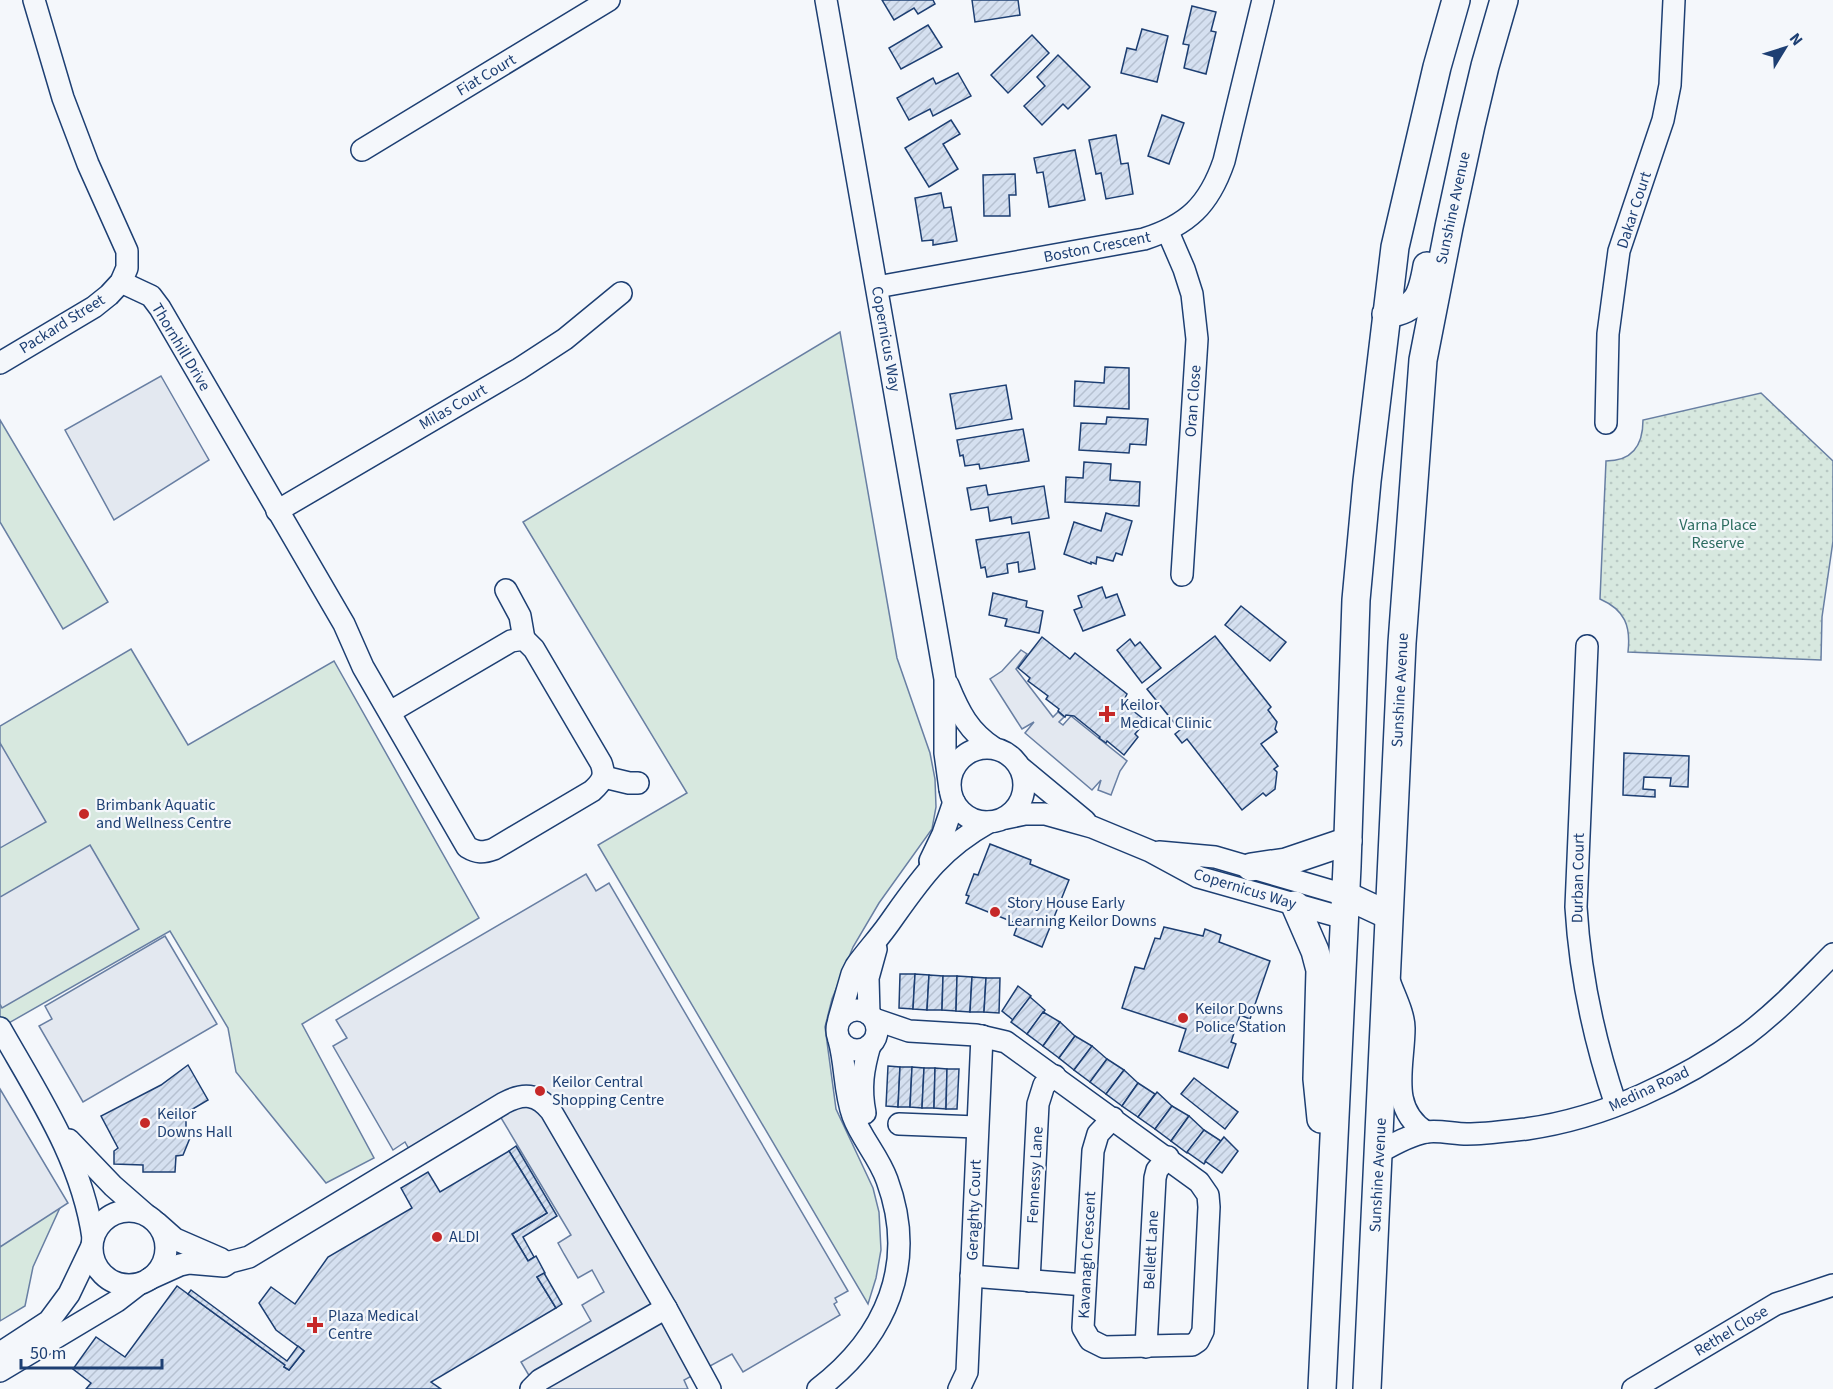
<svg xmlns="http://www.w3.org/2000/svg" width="1833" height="1389" font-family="'Source Sans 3',sans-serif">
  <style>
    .grass { fill: #d7e8df; stroke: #687fa3; stroke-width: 1.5 }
    .park { fill: url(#park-dots); stroke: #687fa3; stroke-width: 1.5 }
    .parking { fill: #e3e8f0; stroke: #687fa3; stroke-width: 1.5 }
    .building { fill: url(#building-hatch); stroke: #1d3f73; stroke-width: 1.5 }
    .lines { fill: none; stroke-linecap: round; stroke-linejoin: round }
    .minor-casing { stroke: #1d3f73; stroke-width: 24 }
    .major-casing { stroke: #1d3f73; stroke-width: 30 }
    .minor { stroke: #f4f7fb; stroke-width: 21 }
    .major { stroke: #f4f7fb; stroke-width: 27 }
    .poi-dot { fill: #c62828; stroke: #f4f7fb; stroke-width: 2 }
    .labels { text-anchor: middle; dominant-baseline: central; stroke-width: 4.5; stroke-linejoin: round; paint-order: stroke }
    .street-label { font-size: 16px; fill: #1d3f73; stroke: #f4f7fb }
    .park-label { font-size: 16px; fill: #2c6c60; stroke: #f4f7fb }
    .poi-label { font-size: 16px; fill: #1d3f73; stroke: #f4f7fb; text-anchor: start }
  </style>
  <defs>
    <pattern id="park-dots" width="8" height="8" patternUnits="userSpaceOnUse" patternTransform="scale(1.5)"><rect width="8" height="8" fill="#d7e8df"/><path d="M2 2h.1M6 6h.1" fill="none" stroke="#b8c8c3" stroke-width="1.8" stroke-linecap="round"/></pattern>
    <pattern id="building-hatch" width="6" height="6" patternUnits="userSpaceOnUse" patternTransform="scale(1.5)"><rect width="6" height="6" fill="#d5e0f0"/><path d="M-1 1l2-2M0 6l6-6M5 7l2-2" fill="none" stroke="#b6c1d1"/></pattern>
  </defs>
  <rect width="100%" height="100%" fill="#f4f7fb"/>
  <g class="grass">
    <polygon points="840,332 897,658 930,753 935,779 936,807 932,829 879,903 853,947 832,999 825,1027 836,1109 873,1188 879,1212 881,1250 876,1278 868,1304 598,845 687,793 523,522"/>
    <polygon points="0,420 108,602 63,629 0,522"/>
    <polygon points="131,649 188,745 334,661 479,918 302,1024 374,1158 326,1183 236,1072 228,1028 170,931 0,1028 0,726"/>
    <polygon points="0,1091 63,1201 33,1267 25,1306 0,1321"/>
  </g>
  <path class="park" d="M1761,393l72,68v80l-11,76 -1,43 -193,-8c3,-26 -3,-42 -28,-53l6,-138c27,0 37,-16 37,-41z"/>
  <g class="parking">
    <polygon points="161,376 209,460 114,520 65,430"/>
    <polygon points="1021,650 1027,654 1016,669 1053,717 1058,712 1064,717 1059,722 1063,725 1071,716 1127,761 1120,771 1111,795 1098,790 1101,780 1092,790 1025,733 1034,722 1022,729 990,679 1002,671"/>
    <polygon points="0,743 46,822 0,848"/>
    <polygon points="90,845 139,929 2,1008 0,1004 0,897"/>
    <polygon points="586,874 596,891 609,883 848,1291 835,1298 837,1302 834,1304 840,1315 743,1372 732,1354 684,1380 688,1389 537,1389 521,1362 591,1321 582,1305 604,1292 592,1270 578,1278 564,1254 558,1243 571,1235 491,1101 409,1149 405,1142 393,1150 333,1046 347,1038 336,1020"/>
    <polygon points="165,936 217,1024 83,1102 39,1026 52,1019 45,1006"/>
    <polygon points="0,1089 68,1203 0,1247"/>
  </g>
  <g class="building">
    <polygon points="882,0 933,0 935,4 918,14 914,8 894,20"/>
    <polygon points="972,0 1018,0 1020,15 975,22"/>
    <polygon points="1192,6 1216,12 1211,31 1216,32 1206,74 1184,68 1189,45 1183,44"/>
    <polygon points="928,25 942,47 901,69 889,48"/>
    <polygon points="1142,29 1168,36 1157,82 1121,73 1127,48 1136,50"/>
    <polygon points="1032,35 1049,53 1008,93 991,75"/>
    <polygon points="1058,55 1090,87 1068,109 1063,104 1042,125 1024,106 1045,86 1037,77"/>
    <polygon points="958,73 971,96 933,116 930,109 909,120 897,98 933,78 936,84"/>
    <polygon points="1162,115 1184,123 1169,164 1148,156"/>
    <polygon points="951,120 960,134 943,144 958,169 929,187 905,148"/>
    <polygon points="1116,135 1121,164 1128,163 1133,194 1106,199 1101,173 1096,174 1089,140"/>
    <polygon points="1075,150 1085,200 1049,207 1043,172 1037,173 1034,158"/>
    <polygon points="1015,174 1016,195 1009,195 1010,216 984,216 983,175"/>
    <polygon points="941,193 944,208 951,207 957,241 933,245 933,240 922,241 915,198"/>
    <polygon points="1105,367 1129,368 1129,409 1074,406 1075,381 1104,383"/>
    <polygon points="1006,385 1012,419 956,429 950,394"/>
    <polygon points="1107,417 1148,419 1146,445 1130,444 1129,453 1079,450 1081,423 1106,424"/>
    <polygon points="1023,429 1029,461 980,469 979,464 965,466 963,455 960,456 957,440"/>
    <polygon points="1084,462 1111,464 1110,480 1140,482 1139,506 1065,502 1066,477 1083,478"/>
    <polygon points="986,485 988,495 1044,486 1049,518 1012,524 1011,517 990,521 988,507 971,510 967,488"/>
    <polygon points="1106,513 1132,521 1122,555 1116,553 1113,561 1097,557 1096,564 1091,562 1091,564 1064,554 1074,522 1101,531"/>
    <polygon points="1029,532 1035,569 1019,572 1018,562 1007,564 1008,573 987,577 985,567 981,568 976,540"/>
    <polygon points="1102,587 1106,598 1117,594 1125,615 1083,631 1074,610 1082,607 1078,596"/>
    <polygon points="993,593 1027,601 1026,607 1043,611 1039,633 1005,626 1007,619 989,615"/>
    <polygon points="1241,606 1286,642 1270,661 1225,625"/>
    <polygon points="1215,636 1271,707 1268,710 1277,722 1275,729 1277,732 1261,744 1278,766 1274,769 1277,772 1275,789 1266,796 1263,793 1242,810 1187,739 1182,743 1175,734 1180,730 1147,689"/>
    <polygon points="1042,637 1070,659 1075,653 1127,694 1125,698 1136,706 1132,710 1146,721 1135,734 1138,737 1124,755 1107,741 1106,743 1099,738 1100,737 1074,716 1066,715 1065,717 1058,711 1059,709 1046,699 1048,696 1028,681 1030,678 1018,668"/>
    <polygon points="1130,639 1135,646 1140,642 1161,668 1142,683 1117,650"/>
    <polygon points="1624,753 1689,756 1688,787 1670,786 1671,778 1644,777 1643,789 1655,790 1655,797 1623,795"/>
    <polygon points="990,844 1031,860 1030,864 1069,880 1042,947 1014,935 1018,924 966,903 969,896 966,895 974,874 978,875"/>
    <polygon points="1164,927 1203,936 1205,929 1221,935 1219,942 1270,961 1250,1019 1240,1015 1231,1042 1236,1044 1228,1068 1179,1051 1186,1029 1122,1008 1135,967 1144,969 1155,938 1160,939"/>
    <polygon points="900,974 915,974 913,1009 899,1008"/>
    <polygon points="915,974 929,975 927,1010 913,1009"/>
    <polygon points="929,975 943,976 942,1010 927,1010"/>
    <polygon points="943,976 957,976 956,1011 942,1010"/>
    <polygon points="957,976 972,977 970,1012 956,1011"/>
    <polygon points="972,977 986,978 984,1012 970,1012"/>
    <polygon points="986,978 1000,978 999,1013 984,1012"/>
    <polygon points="1018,986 1031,996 1013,1020 1002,1011"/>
    <polygon points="1030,997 1045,1010 1027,1034 1011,1022"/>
    <polygon points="1043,1012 1060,1022 1043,1046 1027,1034"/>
    <polygon points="1060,1022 1075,1036 1059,1058 1043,1046"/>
    <polygon points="1075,1036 1092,1046 1074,1070 1059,1058"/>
    <polygon points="1092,1046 1107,1059 1090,1082 1074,1070"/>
    <polygon points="1107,1059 1124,1070 1106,1094 1090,1082"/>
    <polygon points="188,1065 208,1100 186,1113 186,1131 192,1133 183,1155 176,1156 175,1172 143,1172 143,1165 114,1164 114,1151 118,1148 101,1116 161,1085"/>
    <polygon points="888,1066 900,1067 898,1107 886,1106"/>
    <polygon points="900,1067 912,1067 910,1107 898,1107"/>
    <polygon points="912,1067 924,1068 922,1108 910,1107"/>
    <polygon points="924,1068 935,1068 934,1108 922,1108"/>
    <polygon points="935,1068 947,1069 946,1109 934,1108"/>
    <polygon points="947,1069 959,1069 957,1109 946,1109"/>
    <polygon points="1124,1070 1138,1083 1122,1106 1106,1094"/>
    <polygon points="1194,1078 1238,1112 1225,1129 1181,1094"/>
    <polygon points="1138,1083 1155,1094 1138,1117 1122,1106"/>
    <polygon points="1157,1092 1172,1106 1155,1129 1138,1117"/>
    <polygon points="1172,1106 1189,1116 1171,1141 1155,1129"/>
    <polygon points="1189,1116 1204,1130 1187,1153 1171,1141"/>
    <polygon points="1204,1130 1221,1141 1204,1164 1187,1152"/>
    <polygon points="1224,1137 1238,1151 1222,1173 1205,1161"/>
    <polygon points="516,1146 557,1216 523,1237 534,1257 528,1261 512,1234 547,1213 509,1151"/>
    <polygon points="509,1151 547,1213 512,1234 528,1261 536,1256 545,1273 537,1277 556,1308 431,1382 441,1389 86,1389 91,1383 73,1369 96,1337 125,1357 177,1286 285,1365 284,1367 289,1370 304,1351 276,1330 259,1303 271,1287 295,1304 328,1257 412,1208 401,1188 428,1172 440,1192"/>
    <polygon points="544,1273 562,1304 556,1308 537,1277"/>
    <polygon points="191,1290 287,1361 298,1346 304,1351 289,1370 284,1367 285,1365 188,1294"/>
  </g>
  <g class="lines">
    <g class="minor-casing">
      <g id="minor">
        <polyline points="826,0 945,679 945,753 950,789"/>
        <polyline points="362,150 609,0"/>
        <polyline points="1168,232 1184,269 1192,294 1197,339 1182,575"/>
        <path d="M121,282l30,14 9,12 184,316 19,43 104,180c10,6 16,6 27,2l98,-58c10,-9 14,-15 9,-28l-67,-114 -10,-10 -13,2 -121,71"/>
        <path d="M877,287l267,-48c44,-14 65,-34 80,-78l39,-161"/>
        <polyline points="0,363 94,307 109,295 121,282 127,268 127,251 88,164 63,98 34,0"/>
        <polyline points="1606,423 1608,334 1619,251 1663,120 1670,85 1674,0"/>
        <polyline points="277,511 519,369 565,339 621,293"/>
        <polyline points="506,590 520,616 524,639"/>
        <path d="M1587,646l-11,261c4,68 18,133 40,198"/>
        <path d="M948,685c11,27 21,47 46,63"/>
        <circle cx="987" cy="785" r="37"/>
        <polyline points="1021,768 1085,821"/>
        <polyline points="604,777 629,783 638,783"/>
        <polyline points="1006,818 1025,814 1045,814 1070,821 1092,827 1150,851 1198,877 1344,918"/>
        <polyline points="1159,852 1215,857 1345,895"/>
        <polyline points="930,861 943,834 954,802"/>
        <path d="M1390,983c5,14 14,31 14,45 0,38 -16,80 22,104"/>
        <circle cx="857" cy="1030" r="20"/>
        <polyline points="869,1014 868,978 876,949"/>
        <path d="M839,1019l13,-45 4,-8c10,-14 22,-27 32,-41 32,-45 51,-75 101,-103"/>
        <polyline points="874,1019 909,1031 976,1035 1006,1042 1199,1182 1208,1195 1209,1207 1203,1331 1198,1341 1192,1345 1104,1347 1090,1340 1083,1328 1093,1151 1098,1134 1113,1118"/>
        <path d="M0,1028c38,67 82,132 93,210"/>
        <path d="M865,1113c-5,-25 -2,-44 5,-68"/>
        <polyline points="899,1124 977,1127"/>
        <polyline points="69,1140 113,1186 145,1214"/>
        <path d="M1380,1152c14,-8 30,-17 46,-20 13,-2 28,2 41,2 19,0 40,-3 59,-5 79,-11 156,-48 220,-94 32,-24 59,-53 87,-81"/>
        <circle cx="129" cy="1248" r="37"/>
        <polyline points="157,1223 175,1239 221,1259"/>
        <polyline points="971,1276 1085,1285"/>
        <path d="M149,1279l31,-14 9,-2 35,3 6,-4 19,-5 255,-154c19,-10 33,-10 47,8l115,197 44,81"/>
        <polyline points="1029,1281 1038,1104 1044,1085 1055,1076"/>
        <polyline points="1146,1347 1155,1178 1157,1170 1168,1157"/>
        <polyline points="0,1353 49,1321 69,1294 91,1248"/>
        <polyline points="0,1371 117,1301 139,1284"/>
        <polyline points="531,1389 540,1380 666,1308"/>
        <path d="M818,1389c68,-52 100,-125 69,-209 -8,-23 -26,-42 -34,-64 -9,-25 -7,-51 -14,-76"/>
        <polyline points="959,1389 967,1372 982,1036"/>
        <polyline points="1633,1389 1776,1304 1833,1285"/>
      </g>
    </g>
    <g class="major-casing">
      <g id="major">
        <path d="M1386,314c32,-4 36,-19 41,-48"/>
        <polyline points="1251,867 1286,862 1348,841"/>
        <polyline points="1345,895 1388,915"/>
        <polyline points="1295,905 1315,951 1320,970 1317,1079 1321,1119"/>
        <polyline points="1322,1389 1347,866 1356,600 1367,481 1395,247 1437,67 1456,0"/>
        <polyline points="1367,1389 1402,643 1423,360 1449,227 1471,125 1485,66 1504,0"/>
      </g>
    </g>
    <use href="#minor" class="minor"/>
    <use href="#major" class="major"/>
  </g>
  <g class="poi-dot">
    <path d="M1104 705h6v6h6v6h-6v6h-6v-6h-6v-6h6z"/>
    <circle cx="84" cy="814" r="6"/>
    <circle cx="995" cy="912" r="6"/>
    <circle cx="1183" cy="1018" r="6"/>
    <circle cx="540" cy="1091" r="6"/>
    <circle cx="145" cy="1123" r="6"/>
    <circle cx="437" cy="1237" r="6"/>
    <path d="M312 1316h6v6h6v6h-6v6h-6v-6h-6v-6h6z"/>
  </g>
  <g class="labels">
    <g class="street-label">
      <text transform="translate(486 75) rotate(-31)">Fiat Court</text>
      <text transform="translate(1453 208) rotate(-78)">Sunshine Avenue</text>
      <text transform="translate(1634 210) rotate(-72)">Dakar Court</text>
      <text transform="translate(1097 247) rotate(-11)">Boston Crescent</text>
      <text transform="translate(62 324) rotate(-32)">Packard Street</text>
      <text transform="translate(886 339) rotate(80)">Copernicus Way</text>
      <text transform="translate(181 347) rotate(59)">Thornhill Drive</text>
      <text transform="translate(1193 401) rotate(-86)">Oran Close</text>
      <text transform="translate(453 407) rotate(-30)">Milas Court</text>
      <text transform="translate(1400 690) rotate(-87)">Sunshine Avenue</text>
      <text transform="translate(1578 878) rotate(-89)">Durban Court</text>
      <text transform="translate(1245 889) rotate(17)">Copernicus Way</text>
      <text transform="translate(1649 1089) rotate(-25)">Medina Road</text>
      <text transform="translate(1035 1175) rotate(-87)">Fennessy Lane</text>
      <text transform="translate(1378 1175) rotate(-87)">Sunshine Avenue</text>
      <text transform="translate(974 1210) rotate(-88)">Geraghty Court</text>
      <text transform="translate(1151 1250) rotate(-87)">Bellett Lane</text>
      <text transform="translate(1087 1255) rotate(-87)">Kavanagh Crescent</text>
      <text transform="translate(1731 1331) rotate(-31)">Rethel Close</text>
    </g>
    <g class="park-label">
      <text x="1718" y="525">Varna Place<tspan x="1718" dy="18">Reserve</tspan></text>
    </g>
    <g class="poi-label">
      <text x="1120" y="705">Keilor<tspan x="1120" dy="18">Medical Clinic</tspan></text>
      <text x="96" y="805">Brimbank Aquatic<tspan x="96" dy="18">and Wellness Centre</tspan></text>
      <text x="1007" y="903">Story House Early<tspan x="1007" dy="18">Learning Keilor Downs</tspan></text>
      <text x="1195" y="1009">Keilor Downs<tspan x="1195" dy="18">Police Station</tspan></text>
      <text x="552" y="1082">Keilor Central<tspan x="552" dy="18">Shopping Centre</tspan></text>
      <text x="157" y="1114">Keilor<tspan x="157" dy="18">Downs Hall</tspan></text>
      <text x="449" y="1237">ALDI</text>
      <text x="328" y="1316">Plaza Medical<tspan x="328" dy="18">Centre</tspan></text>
    </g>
  </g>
  <g transform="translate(1785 48) rotate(52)" stroke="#f4f7fb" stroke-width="4.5" paint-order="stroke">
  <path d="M0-4.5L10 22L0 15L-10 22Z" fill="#1d3f73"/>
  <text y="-9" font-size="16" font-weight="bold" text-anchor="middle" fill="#1d3f73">N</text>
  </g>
  <path d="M21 1359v9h141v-9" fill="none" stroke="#1d3f73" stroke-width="3"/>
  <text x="30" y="1359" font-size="18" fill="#1d3f73" stroke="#f4f7fb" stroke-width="4.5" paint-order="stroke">50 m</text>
</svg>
